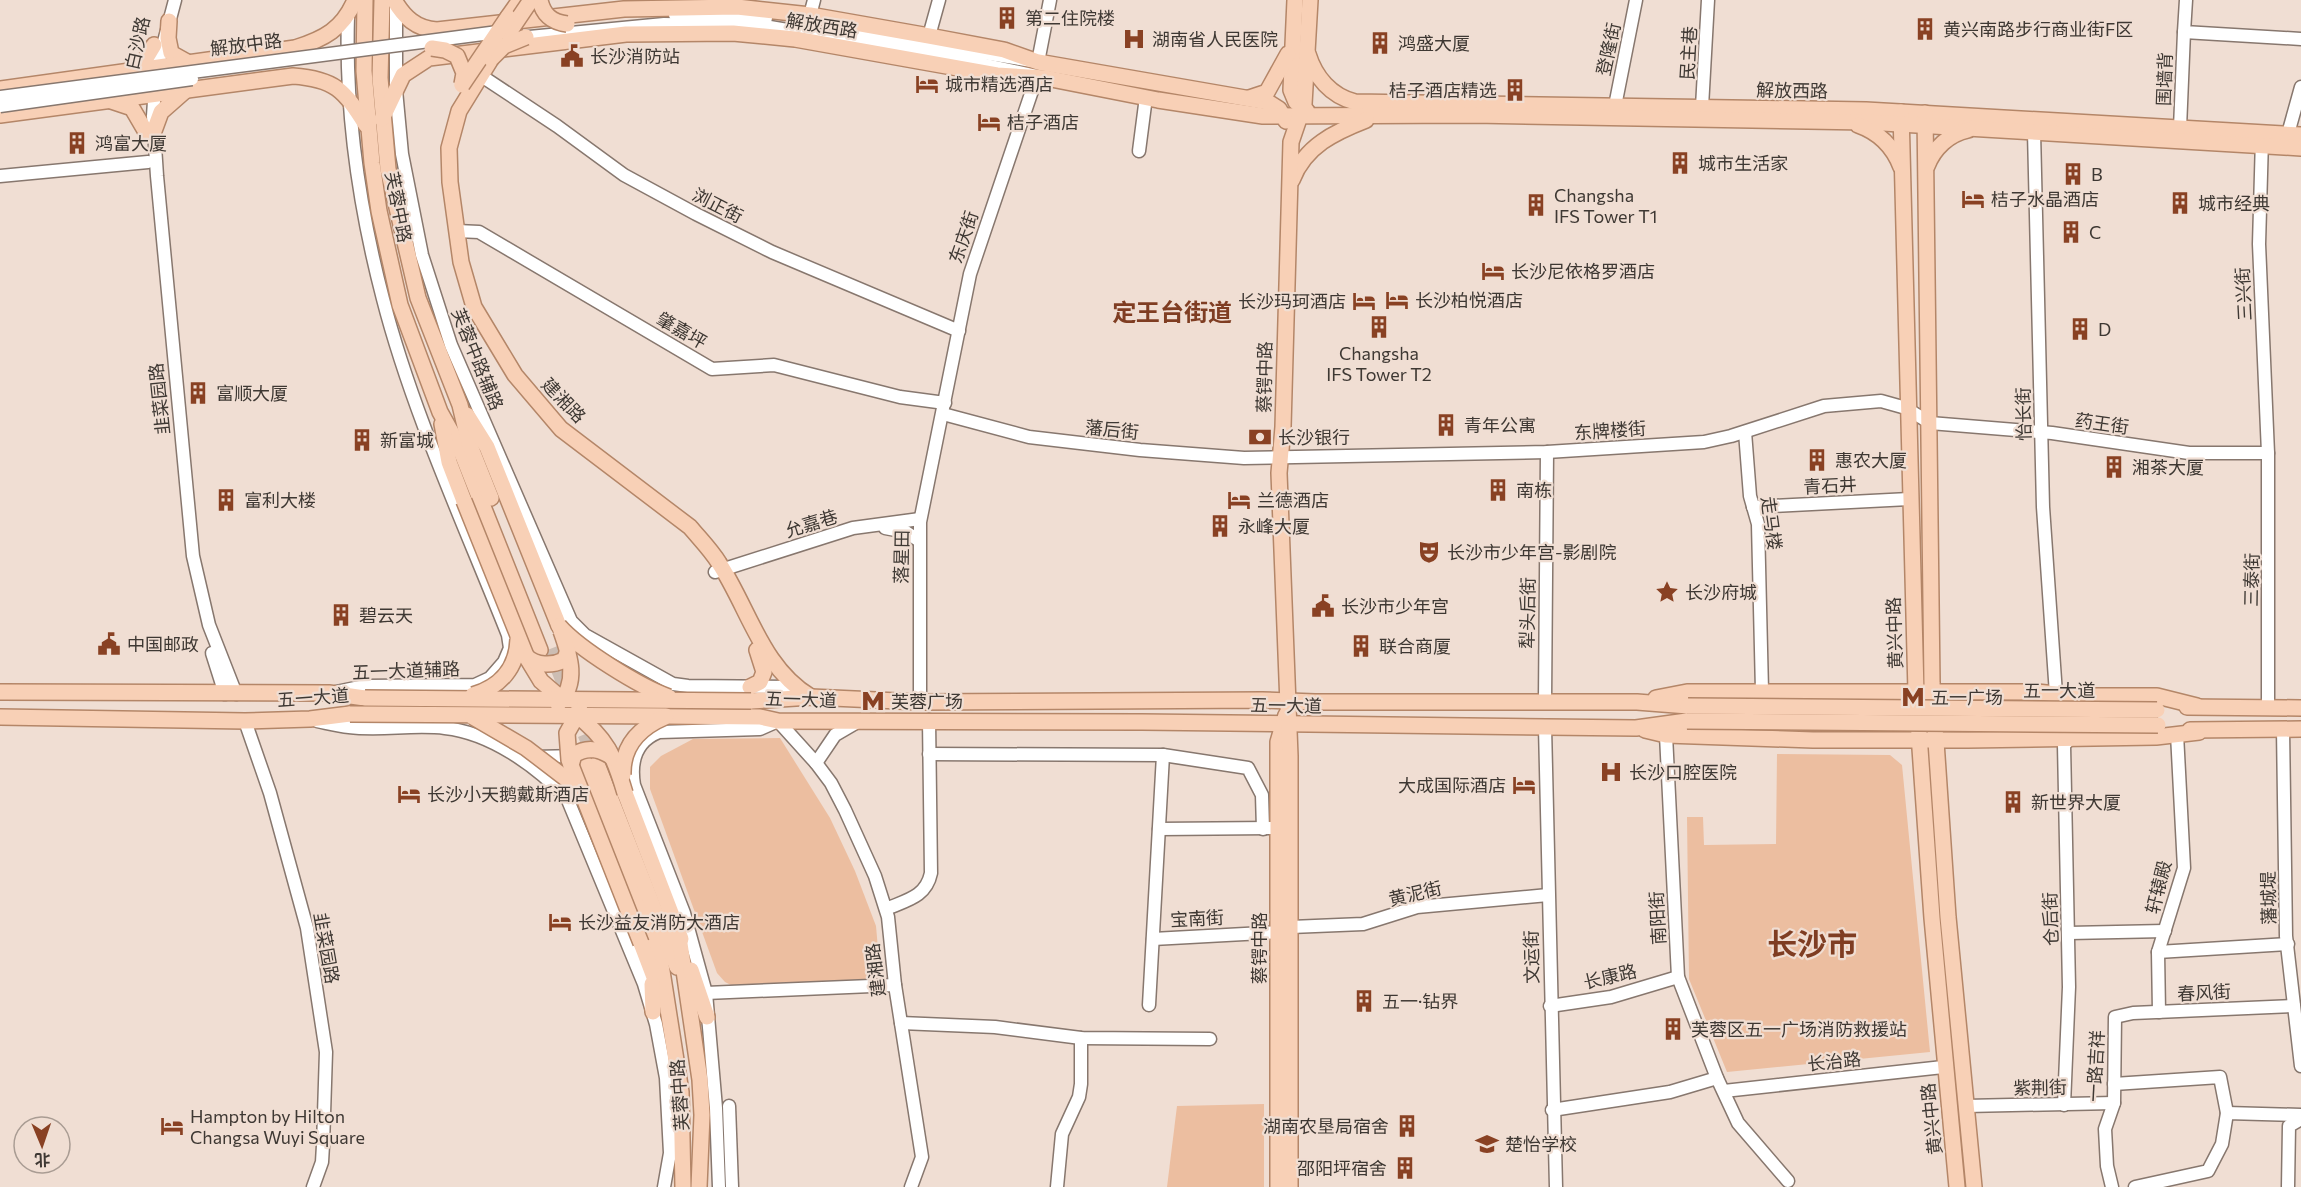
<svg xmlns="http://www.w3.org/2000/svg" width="2301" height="1187" font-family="Commissioner,'Noto Sans SC',sans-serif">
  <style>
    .green { fill: #ecbea0 }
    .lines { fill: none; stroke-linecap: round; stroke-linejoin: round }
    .major-tunnel { stroke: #ccbdb3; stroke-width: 15; stroke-dasharray: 15 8; stroke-linecap: butt }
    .minor-casing { stroke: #87776e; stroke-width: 15 }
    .major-casing { stroke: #b48668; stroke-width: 18 }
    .minor { stroke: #fff; stroke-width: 12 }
    .major { stroke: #f8d0b6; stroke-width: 15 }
    .minor-bridge-casing { stroke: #87776e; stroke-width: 15; stroke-linecap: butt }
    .major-bridge-casing { stroke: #b48668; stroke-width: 18; stroke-linecap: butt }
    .minor-bridge { stroke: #fff; stroke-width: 12 }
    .major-bridge { stroke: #f8d0b6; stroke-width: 15 }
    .labels { text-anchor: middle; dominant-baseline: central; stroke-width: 4.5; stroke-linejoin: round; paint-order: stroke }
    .poi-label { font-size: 18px; fill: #3e3833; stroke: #f0ded3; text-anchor: start }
    .street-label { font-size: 18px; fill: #3e3833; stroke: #f0ded3 }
    .district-label { font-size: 24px; font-weight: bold; fill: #7f3d22; stroke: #f0ded3 }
    .town-label { font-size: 30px; font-weight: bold; fill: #7f3d22; stroke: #f0ded3 }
  </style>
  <rect width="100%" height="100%" fill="#f0ded3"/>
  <g class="green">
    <polygon points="780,738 830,818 855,871 876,926 881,983 735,987 725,982 717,973 650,789 650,767 661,756 693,739"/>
    <polygon points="1777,754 1890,755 1902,765 1930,1052 1727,1072 1689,979 1687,817 1703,817 1704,845 1776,844"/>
    <polygon points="1264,1104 1264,1187 1167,1187 1177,1106"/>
  </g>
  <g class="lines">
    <polyline class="major-tunnel" points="550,649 596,761"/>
    <g class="minor-casing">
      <g id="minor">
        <polyline points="175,0 156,72 153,116 157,176 193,556 209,625 236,694"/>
        <polyline points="2186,0 2184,32 2301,39"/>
        <polyline points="396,3 396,90 402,154 422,255 451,345 571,621 585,635 673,684 688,686 795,687"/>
        <polyline points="675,15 766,18"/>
        <polyline points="810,15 814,0"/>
        <polyline points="854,32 1038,62 1050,0"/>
        <polyline points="929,36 939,0"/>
        <polyline points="519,38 664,24 764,26 958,59 1037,76 970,274 920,522 920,702"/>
        <polyline points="480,75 557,126 624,175 696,214 772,252 959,331"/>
        <polyline points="1615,106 1636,0"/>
        <polyline points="1702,107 1708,0"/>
        <polyline points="2180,128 2184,32"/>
        <polyline points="2034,132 2043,507 2056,694"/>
        <polyline points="2262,139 2259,244 2268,453 2268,707"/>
        <polyline points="2286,141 2301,87"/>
        <polyline points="1139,151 1146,97"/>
        <polyline points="0,176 148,162"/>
        <polyline points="457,231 479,232 712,369 774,365 900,397 945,403"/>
        <polyline points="943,414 1029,437 1140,450 1244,458 1547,452 1704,442 1731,436 1824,406 1881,401 1906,408 1930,423 2052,433 2189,453 2268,453"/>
        <polyline points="1745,432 1750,496 1758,524 1762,691"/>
        <polyline points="1753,507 1909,499"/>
        <polyline points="885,528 906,532 918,540"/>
        <polyline points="715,572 853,528 920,519"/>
        <polyline points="212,653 225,694"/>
        <path d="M336,692l29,-6 110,-1 15,-7 14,-16 6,-14 -2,-13c-43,-109 -96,-223 -125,-336 -24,-92 -38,-188 -35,-283"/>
        <polyline points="1545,702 1547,452"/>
        <polyline points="245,721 270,793 307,928 326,1052 323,1145 322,1162 313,1187"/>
        <path d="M317,721c10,2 21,5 32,6 32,4 65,-3 96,1 46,5 91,38 122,70l77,186 12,40 10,54 4,75 -6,34"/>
        <polyline points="1545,727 1556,1187"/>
        <polyline points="2283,729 2286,936 2301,1066"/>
        <polyline points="1666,735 1678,977 1717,1078 1738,1123 1788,1181"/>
        <polyline points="929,754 1163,755 1248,768 1262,795 1263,829"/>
        <polyline points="534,757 577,756"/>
        <polyline points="816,763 831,783 845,810 875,876 888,917 895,985 922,1157 911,1187"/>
        <polyline points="1159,829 1271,828"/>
        <path d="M886,909c21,-9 40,-12 45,-36l-2,-153"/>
        <polyline points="1291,927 1363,924 1417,907 1548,895"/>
        <polyline points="2069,933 2165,931"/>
        <polyline points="1153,939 1279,932"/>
        <polyline points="2158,952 2288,944"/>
        <polyline points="706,993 895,985"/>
        <polyline points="1149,1005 1163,755"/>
        <polyline points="1550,1006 1611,997 1678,977"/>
        <polyline points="2159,1012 2158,952 2184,868 2177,734"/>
        <polyline points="901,1023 995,1027 1081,1038 1210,1039"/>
        <polyline points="2114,1084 2220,1077 2227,1113"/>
        <polyline points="1724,1091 1943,1067 1945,1064"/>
        <polyline points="2064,1105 2069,987 2064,745 2072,737"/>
        <polyline points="729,1106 732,1187"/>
        <polyline points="1966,1106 2114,1103"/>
        <polyline points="1552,1110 1670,1092 1717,1078"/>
        <path d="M719,1187l-3,-79 -10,-115 -22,-80 -50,-128c-4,-24 2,-44 25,-53l101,-3 18,-8 38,42 19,-28 24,-14"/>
        <polyline points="1057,1187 1062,1134 1079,1097 1081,1084 1081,1038"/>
        <polyline points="2112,1187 2107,1166 2105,1129 2114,1103 2115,1017 2133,1013 2294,1006"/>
        <polyline points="2135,1187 2208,1171 2222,1144 2227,1113 2301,1115"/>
        <polyline points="2288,1187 2289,1126 2301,1119"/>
      </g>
    </g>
    <g class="major-casing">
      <g id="major">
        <polyline points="365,0 364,71 372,163 379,211 400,305 440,412 459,446 540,650"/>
        <polyline points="382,0 380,78 388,169 418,298 460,405 469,443 491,498"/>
        <path d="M394,0c10,17 22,29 43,30l187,-21 113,-2 73,8 119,21 75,14 34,12 230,40 11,7 7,12"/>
        <polyline points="1295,0 1291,90 1296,102 1307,111"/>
        <polyline points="508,17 520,0"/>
        <polyline points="169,21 168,38 171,53 189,63"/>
        <path d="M1308,54c7,23 23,42 47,48l511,8 435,25"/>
        <path d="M491,59l-32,52 -10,37 1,34 11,80 13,45 41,68 46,54 129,98c10,12 21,23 29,36 30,46 43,105 92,134"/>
        <polyline points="132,68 145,60 154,45"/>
        <path d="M0,89l295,-41c29,-9 48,-19 60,-48"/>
        <polyline points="1249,98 1267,92 1288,54"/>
        <polyline points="111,101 132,108 146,132"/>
        <polyline points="1901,112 1916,692 1932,918 1957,1187"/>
        <polyline points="1925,113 1932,683 1948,917 1974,1187"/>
        <path d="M0,115l293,-39c42,3 51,14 73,49"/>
        <polyline points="382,119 403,75 429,58 626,34 733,33 795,39 997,75 1046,78 1158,100 1263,116 1474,115 1866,122 2301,148"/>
        <path d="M1858,125c20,7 35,21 43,42"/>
        <polyline points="154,131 161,112 186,90"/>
        <path d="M1927,166c7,-18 22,-32 41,-36"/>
        <path d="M1292,180c13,-34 43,-48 74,-60"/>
        <polyline points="467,415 487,447 559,626"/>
        <polyline points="442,424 449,462 464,501"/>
        <polyline points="750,687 760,682 764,672 757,650"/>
        <polyline points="0,692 329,693 365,698"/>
        <polyline points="1656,698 1687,692 2037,692 2074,696 2157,696 2197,706"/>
        <polyline points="751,701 811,697 920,702 1262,700 1315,702 1637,702 1688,706"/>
        <polyline points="2187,707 2301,708"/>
        <polyline points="666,716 760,717 778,721 1142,722 1636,728 1687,721"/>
        <polyline points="0,717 245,721 310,719 350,714"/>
        <polyline points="1645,730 1666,735 1813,740 1968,740 2156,737 2199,732"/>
        <polyline points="2190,730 2301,729"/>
        <polyline points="586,764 659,952 681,1092 683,1187"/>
        <polyline points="597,764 677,967"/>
        <polyline points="625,793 681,939"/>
        <polyline points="678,930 700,1080 702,1115 699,1187"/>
        <polyline points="641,943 662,998"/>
        <polyline points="691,970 707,1017"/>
        <polyline points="652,984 653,1012"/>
        <polyline points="1278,1187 1278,742 1286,715"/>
        <polyline points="1290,1187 1290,756 1279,473 1283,427 1291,142 1304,104 1310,0"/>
      </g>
    </g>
    <use href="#minor" class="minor"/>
    <use href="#major" class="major"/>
    <g class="minor-bridge-casing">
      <g id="minor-bridge">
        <polyline points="0,97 498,32"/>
        <polyline points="0,106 192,79"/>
      </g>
    </g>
    <g class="major-bridge-casing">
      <g id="major-bridge">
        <path d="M540,0c3,15 12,22 27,24"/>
        <polyline points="508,34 531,0"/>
        <polyline points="432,48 445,50 457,56 464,73 462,84"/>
        <polyline points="491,59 504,46 526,37"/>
        <polyline points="462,85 508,17"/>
        <polyline points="464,501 527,658 541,681 563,700"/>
        <path d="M559,626c20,23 81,61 110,71"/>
        <path d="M526,656c10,10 26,10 38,4l4,-9"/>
        <path d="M473,695c27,-8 44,-27 45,-56"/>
        <polyline points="365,698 751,701"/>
        <path d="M558,704c21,-21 12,-48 3,-73"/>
        <polyline points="1688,706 2157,710"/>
        <polyline points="580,710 567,733 569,760 641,943"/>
        <polyline points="350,714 666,716"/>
        <path d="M575,714c32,24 39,42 50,79"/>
        <polyline points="473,717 526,748 577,787"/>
        <polyline points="1687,721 2158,725"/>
        <path d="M571,765l3,-10c13,-9 28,-6 40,4"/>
        <path d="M623,775c-1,-29 16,-47 42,-58"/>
      </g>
    </g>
    <use href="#minor-bridge" class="minor-bridge"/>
    <use href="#major-bridge" class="major-bridge"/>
  </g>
  <defs>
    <g id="building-bare" transform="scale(1.8)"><path d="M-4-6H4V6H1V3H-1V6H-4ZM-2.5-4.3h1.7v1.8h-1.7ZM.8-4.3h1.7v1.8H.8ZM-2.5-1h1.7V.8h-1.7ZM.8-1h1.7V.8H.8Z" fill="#894123" stroke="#f0ded3" stroke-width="2.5" paint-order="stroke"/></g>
    <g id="hospital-bare" transform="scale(1.8)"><path d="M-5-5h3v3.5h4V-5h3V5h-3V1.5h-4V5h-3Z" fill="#894123" stroke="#f0ded3" stroke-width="2.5" paint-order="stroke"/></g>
    <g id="civic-bare" transform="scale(1.8)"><path d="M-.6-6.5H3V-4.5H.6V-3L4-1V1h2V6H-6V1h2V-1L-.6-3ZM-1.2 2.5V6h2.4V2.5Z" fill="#894123" stroke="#f0ded3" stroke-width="2.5" paint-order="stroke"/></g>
    <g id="hotel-bare" transform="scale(1.8)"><path d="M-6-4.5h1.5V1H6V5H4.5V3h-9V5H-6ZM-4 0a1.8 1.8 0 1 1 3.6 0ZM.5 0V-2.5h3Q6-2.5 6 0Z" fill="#894123" stroke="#f0ded3" stroke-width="2.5" paint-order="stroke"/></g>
    <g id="bank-bare" transform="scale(1.8)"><path d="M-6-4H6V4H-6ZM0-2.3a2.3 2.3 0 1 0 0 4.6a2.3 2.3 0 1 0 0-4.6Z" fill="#894123" stroke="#f0ded3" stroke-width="2.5" paint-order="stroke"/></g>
    <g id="theatre-bare" transform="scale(1.8)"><path d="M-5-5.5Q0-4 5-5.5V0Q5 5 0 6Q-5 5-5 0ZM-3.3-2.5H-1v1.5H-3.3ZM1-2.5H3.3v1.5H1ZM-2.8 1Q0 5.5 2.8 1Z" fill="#894123" stroke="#f0ded3" stroke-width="2.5" paint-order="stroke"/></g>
    <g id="sight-bare" transform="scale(1.8)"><path d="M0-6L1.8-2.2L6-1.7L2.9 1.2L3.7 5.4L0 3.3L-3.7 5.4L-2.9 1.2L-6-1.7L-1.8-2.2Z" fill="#894123" stroke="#f0ded3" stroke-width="2.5" paint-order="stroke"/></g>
    <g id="metro-bare" transform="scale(1.8)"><path d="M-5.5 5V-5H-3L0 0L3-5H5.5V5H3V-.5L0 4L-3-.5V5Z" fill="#894123" stroke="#f0ded3" stroke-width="2.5" paint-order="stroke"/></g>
    <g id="school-bare" transform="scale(1.8)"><path d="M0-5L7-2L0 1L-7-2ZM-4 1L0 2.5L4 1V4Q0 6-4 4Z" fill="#894123" stroke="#f0ded3" stroke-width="2.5" paint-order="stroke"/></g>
  </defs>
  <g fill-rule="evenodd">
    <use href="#building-bare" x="1007" y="18"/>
    <use href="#building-bare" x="1925" y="29"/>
    <use href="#hospital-bare" x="1134" y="39"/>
    <use href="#building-bare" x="1380" y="43"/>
    <use href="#civic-bare" x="572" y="56"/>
    <use href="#hotel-bare" x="927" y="84"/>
    <use href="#building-bare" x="1515" y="90"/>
    <use href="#hotel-bare" x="989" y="122"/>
    <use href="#building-bare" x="77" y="143"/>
    <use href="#building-bare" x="1680" y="163"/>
    <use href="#building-bare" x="2073" y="174"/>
    <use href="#hotel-bare" x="1973" y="199"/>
    <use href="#building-bare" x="2180" y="203"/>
    <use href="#building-bare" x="1536" y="205"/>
    <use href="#building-bare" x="2071" y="232"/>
    <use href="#hotel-bare" x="1493" y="271"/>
    <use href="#hotel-bare" x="1397" y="300"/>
    <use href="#hotel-bare" x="1364" y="301"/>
    <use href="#building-bare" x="1379" y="327"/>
    <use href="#building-bare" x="2080" y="329"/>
    <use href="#building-bare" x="198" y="393"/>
    <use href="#building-bare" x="1446" y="425"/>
    <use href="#bank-bare" x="1260" y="437"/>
    <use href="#building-bare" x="362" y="440"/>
    <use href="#building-bare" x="1817" y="460"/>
    <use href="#building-bare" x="2114" y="467"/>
    <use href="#building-bare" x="1498" y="490"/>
    <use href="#building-bare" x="226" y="500"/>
    <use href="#hotel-bare" x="1239" y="500"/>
    <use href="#building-bare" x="1220" y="526"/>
    <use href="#theatre-bare" x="1429" y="552"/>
    <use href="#sight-bare" x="1667" y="592"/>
    <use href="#civic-bare" x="1323" y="606"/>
    <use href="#building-bare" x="341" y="615"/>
    <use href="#civic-bare" x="109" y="644"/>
    <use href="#building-bare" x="1361" y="646"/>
    <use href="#metro-bare" x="1913" y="697"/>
    <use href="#metro-bare" x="873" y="701"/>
    <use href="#hospital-bare" x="1611" y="772"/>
    <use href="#hotel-bare" x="1524" y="785"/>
    <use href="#hotel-bare" x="409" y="794"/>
    <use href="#building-bare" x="2013" y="802"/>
    <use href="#hotel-bare" x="560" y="922"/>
    <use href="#building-bare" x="1364" y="1001"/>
    <use href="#building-bare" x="1673" y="1029"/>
    <use href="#hotel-bare" x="172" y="1126"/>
    <use href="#building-bare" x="1407" y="1126"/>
    <use href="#school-bare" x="1487" y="1144"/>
    <use href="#building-bare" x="1405" y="1168"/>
  </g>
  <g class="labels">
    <g class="poi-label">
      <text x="1025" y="18">第二住院楼</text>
      <text x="1943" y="29">黄兴南路步行商业街F区</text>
      <text x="1152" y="39">湖南省人民医院</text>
      <text x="1398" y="43">鸿盛大厦</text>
      <text x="590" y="56">长沙消防站</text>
      <text x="945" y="84">城市精选酒店</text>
      <text x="1497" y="90" text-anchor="end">桔子酒店精选</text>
      <text x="1007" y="122">桔子酒店</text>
      <text x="95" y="143">鸿富大厦</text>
      <text x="1698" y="163">城市生活家</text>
      <text x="2091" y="174">B</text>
      <text x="1554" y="195">Changsha<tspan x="1554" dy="21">IFS Tower T1</tspan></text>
      <text x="1991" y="199">桔子水晶酒店</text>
      <text x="2198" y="203">城市经典</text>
      <text x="2089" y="232">C</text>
      <text x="1511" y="271">长沙尼依格罗酒店</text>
      <text x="1415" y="300">长沙柏悦酒店</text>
      <text x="1346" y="301" text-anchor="end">长沙玛珂酒店</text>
      <text x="2098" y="329">D</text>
      <text x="1379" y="353" text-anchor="middle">Changsha<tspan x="1379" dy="21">IFS Tower T2</tspan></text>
      <text x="216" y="393">富顺大厦</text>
      <text x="1464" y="425">青年公寓</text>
      <text x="1278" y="437">长沙银行</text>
      <text x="380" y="440">新富城</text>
      <text x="1835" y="460">惠农大厦</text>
      <text x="2132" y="467">湘茶大厦</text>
      <text x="1516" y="490">南栋</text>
      <text x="244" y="500">富利大楼</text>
      <text x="1257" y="500">兰德酒店</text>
      <text x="1238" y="526">永峰大厦</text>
      <text x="1447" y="552">长沙市少年宫-影剧院</text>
      <text x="1685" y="592">长沙府城</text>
      <text x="1341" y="606">长沙市少年宫</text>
      <text x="359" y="615">碧云天</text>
      <text x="127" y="644">中国邮政</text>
      <text x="1379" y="646">联合商厦</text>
      <text x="1931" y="697">五一广场</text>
      <text x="891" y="701">芙蓉广场</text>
      <text x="1629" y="772">长沙口腔医院</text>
      <text x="1506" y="785" text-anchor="end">大成国际酒店</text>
      <text x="427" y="794">长沙小天鹅戴斯酒店</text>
      <text x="2031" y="802">新世界大厦</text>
      <text x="578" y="922">长沙益友消防大酒店</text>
      <text x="1382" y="1001">五一·钻界</text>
      <text x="1691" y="1029">芙蓉区五一广场消防救援站</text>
      <text x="190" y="1116">Hampton by Hilton<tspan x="190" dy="21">Changsa Wuyi Square</tspan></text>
      <text x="1389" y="1126" text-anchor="end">湖南农垦局宿舍</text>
      <text x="1505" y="1144">楚怡学校</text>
      <text x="1387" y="1168" text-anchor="end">邵阳坪宿舍</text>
    </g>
    <g class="street-label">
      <text transform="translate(822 25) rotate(9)">解放西路</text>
      <text transform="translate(137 43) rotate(-77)">白沙路</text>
      <text transform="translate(246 44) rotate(-7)">解放中路</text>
      <text transform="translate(1608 49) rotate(-78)">登隆街</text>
      <text transform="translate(1688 53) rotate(-87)">民主巷</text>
      <text transform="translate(2164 79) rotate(-88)">围墙背</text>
      <text transform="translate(1792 90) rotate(1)">解放西路</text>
      <text transform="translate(718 205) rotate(27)">浏正街</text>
      <text transform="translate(399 207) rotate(79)">芙蓉中路</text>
      <text transform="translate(963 237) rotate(-71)">东庆街</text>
      <text transform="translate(2243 294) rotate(-93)">三兴街</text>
      <text transform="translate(682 330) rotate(30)">肇嘉坪</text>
      <text transform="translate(478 359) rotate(68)">芙蓉中路辅路</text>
      <text transform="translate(1264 377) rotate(-89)">蔡锷中路</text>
      <text transform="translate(159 399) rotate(-96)">韭菜园路</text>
      <text transform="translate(564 400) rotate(46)">建湘路</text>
      <text transform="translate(2023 414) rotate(-91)">怡长街</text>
      <text transform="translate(2102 423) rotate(8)">药王街</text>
      <text transform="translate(1112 429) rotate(6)">藩后街</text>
      <text transform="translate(1610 430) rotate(-4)">东牌楼街</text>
      <text transform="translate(1830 485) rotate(-3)">青石井</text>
      <text transform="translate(811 523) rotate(-17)">允嘉巷</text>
      <text transform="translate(1772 523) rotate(82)">走马楼</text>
      <text transform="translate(901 557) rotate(-89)">落星田</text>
      <text transform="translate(2251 580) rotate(-89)">三泰街</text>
      <text transform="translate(1527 613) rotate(-89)">犁头后街</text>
      <text transform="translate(1894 633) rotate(-92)">黄兴中路</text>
      <text transform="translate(406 670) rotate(-2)">五一大道辅路</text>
      <text x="2059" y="690">五一大道</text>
      <text transform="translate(313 697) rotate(-4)">五一大道</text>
      <text transform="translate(801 699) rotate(2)">五一大道</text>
      <text transform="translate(1286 705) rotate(1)">五一大道</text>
      <text transform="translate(2158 887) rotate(-76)">轩辕殿</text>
      <text transform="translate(1415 893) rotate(-13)">黄泥街</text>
      <text transform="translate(2268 898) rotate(-91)">藩城堤</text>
      <text transform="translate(1197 918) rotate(-3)">宝南街</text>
      <text transform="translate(1657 918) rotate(-93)">南阳街</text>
      <text transform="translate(2050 919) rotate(-92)">仓后街</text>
      <text transform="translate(327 948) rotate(80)">韭菜园路</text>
      <text transform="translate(1259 948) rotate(-90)">蔡锷中路</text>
      <text transform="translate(1531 957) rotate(-91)">文运街</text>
      <text transform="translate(875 970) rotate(-97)">建湘路</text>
      <text transform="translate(1610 976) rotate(-13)">长康路</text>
      <text transform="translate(2204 992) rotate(-3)">春风街</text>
      <text transform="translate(1834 1061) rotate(-6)">长治路</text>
      <text transform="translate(2095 1066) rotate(-87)">一路吉祥</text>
      <text transform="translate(2040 1087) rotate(-1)">紫荆街</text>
      <text transform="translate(679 1095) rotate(-94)">芙蓉中路</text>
      <text transform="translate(1931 1119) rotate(-96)">黄兴中路</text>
    </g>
    <g class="district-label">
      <text x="1172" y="311">定王台街道</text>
    </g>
    <g class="town-label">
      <text x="1812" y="942">长沙市</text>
    </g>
  </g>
  <g transform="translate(42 1145) rotate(178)"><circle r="28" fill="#f0ded3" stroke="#a99c93" stroke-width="1.5"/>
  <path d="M0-4.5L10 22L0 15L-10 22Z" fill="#894123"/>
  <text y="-9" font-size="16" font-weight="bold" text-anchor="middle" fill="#3e3833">北</text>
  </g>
</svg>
